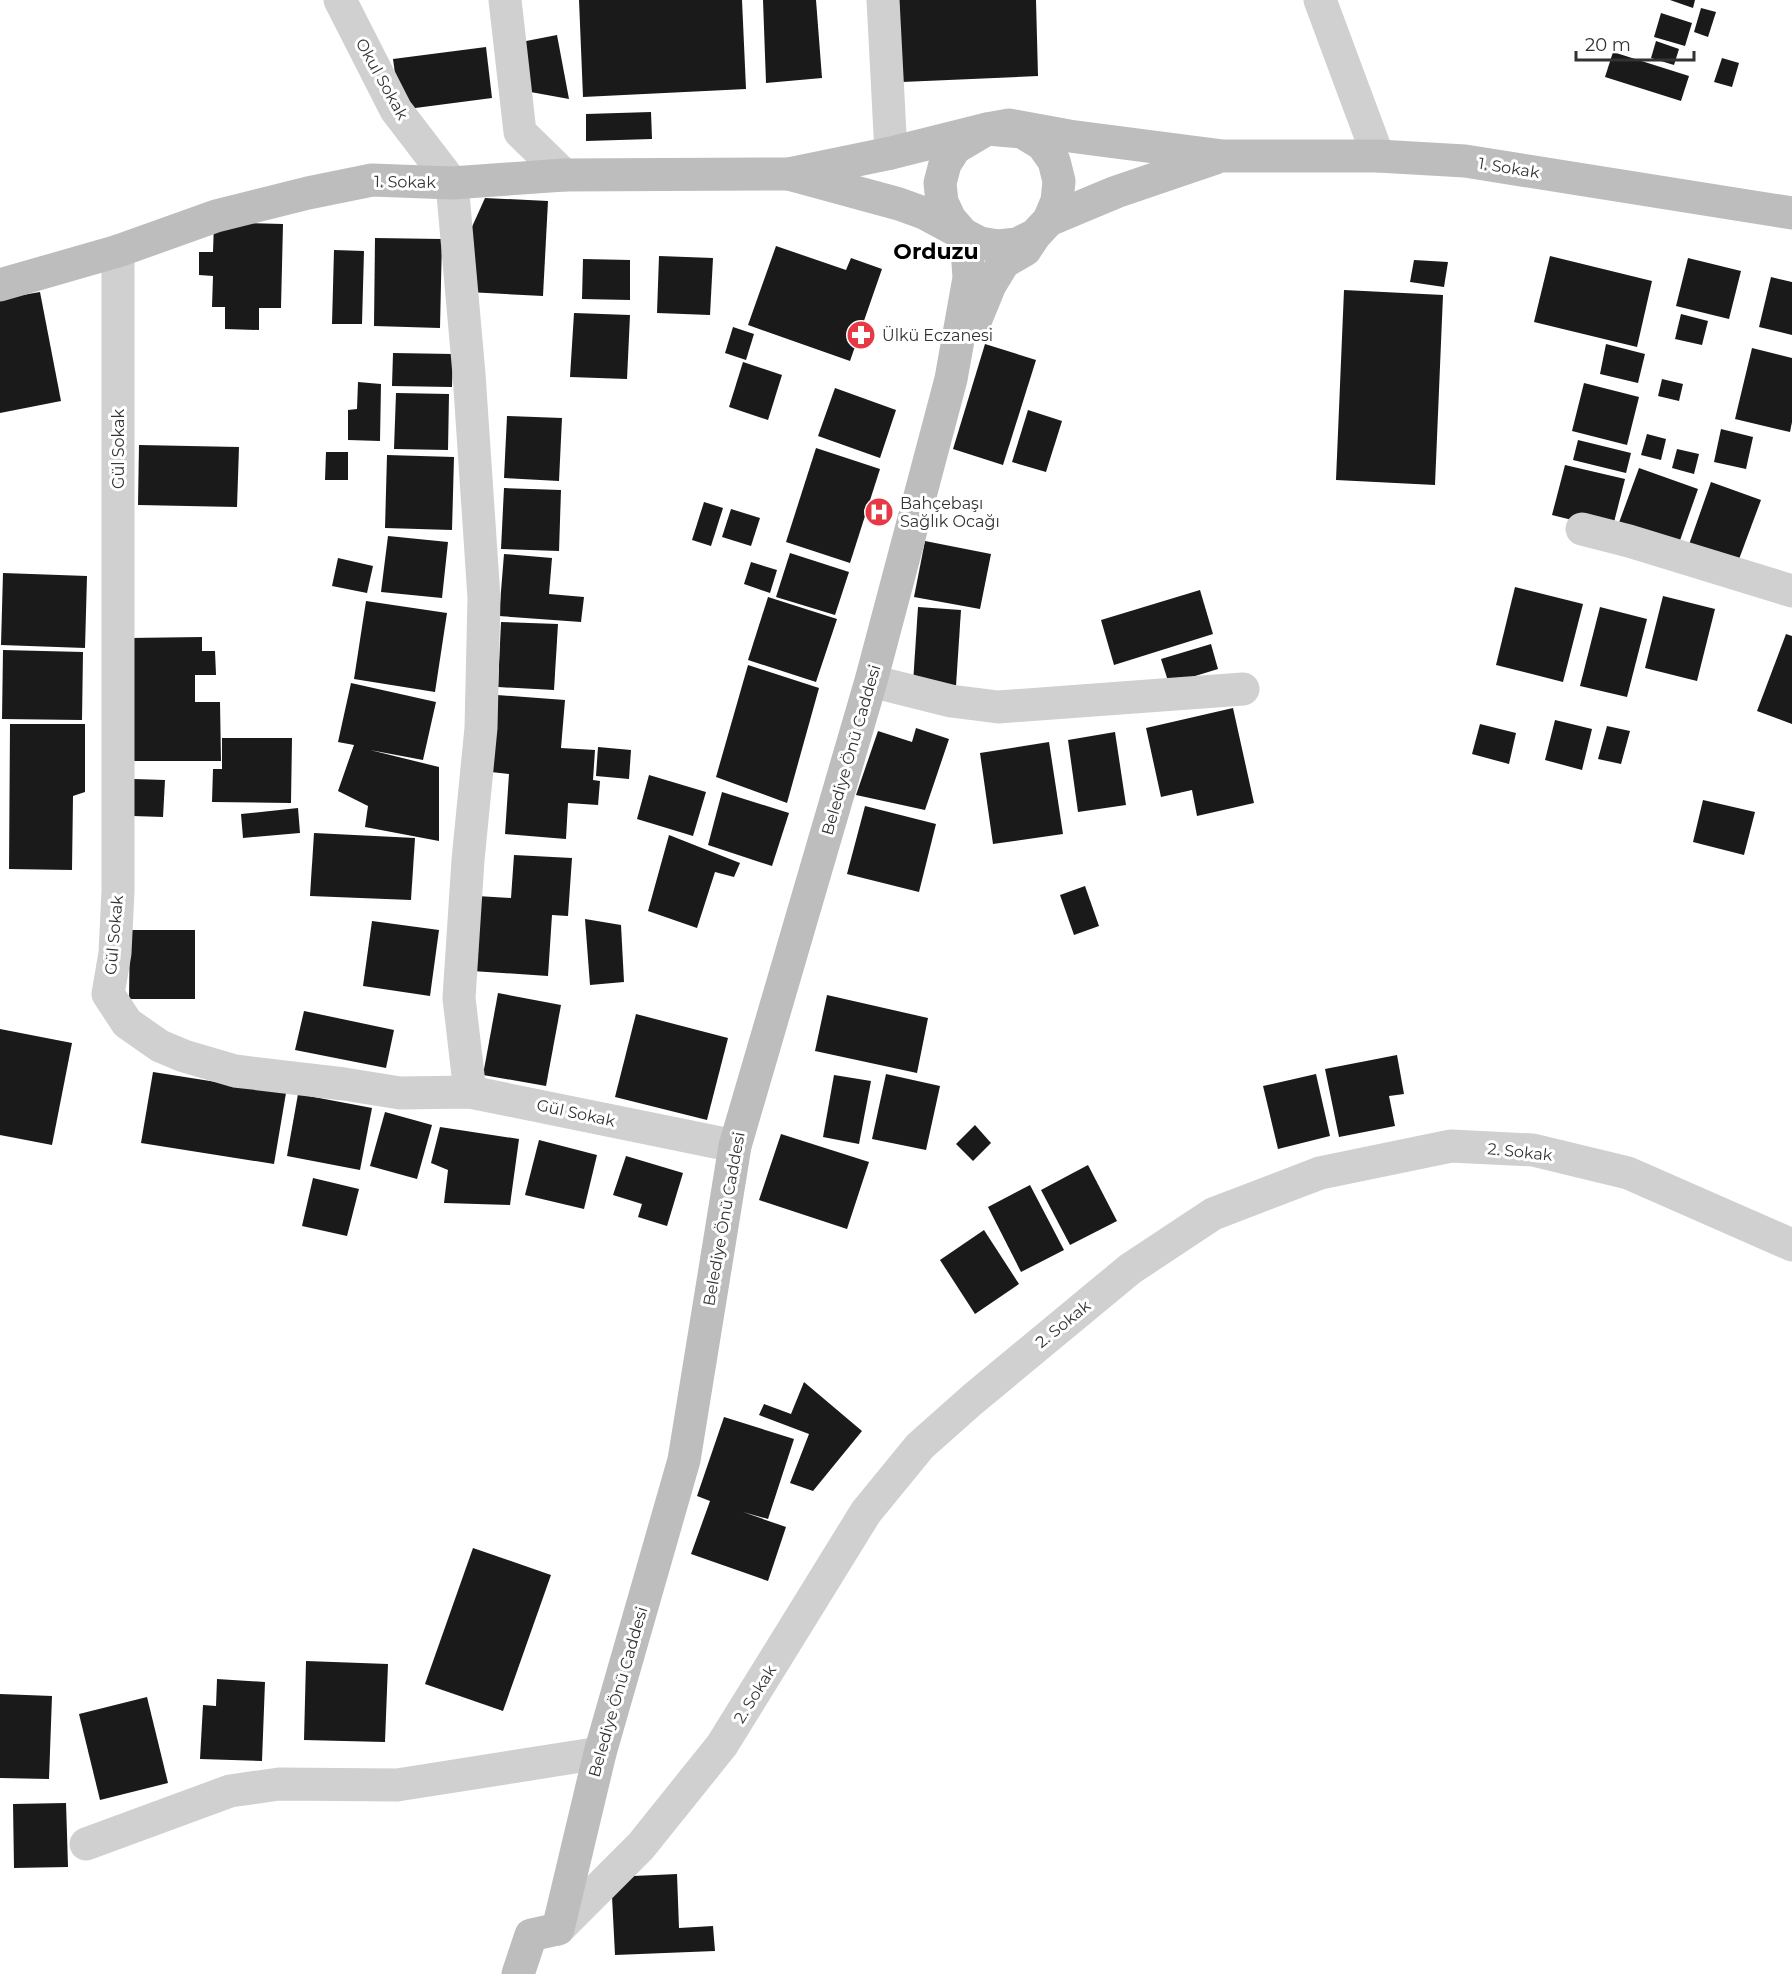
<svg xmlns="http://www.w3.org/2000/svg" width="1792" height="1974" font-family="Montserrat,sans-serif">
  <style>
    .building { fill: #1a1a1a }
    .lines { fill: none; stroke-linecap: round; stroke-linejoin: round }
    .street { stroke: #d0d0d0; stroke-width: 33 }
    .secondary { stroke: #bdbdbd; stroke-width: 33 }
    .labels { text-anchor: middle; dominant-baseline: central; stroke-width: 6; stroke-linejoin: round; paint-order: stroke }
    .street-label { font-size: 16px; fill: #333; stroke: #fff }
    .poi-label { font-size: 16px; fill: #333; stroke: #fff; text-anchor: start }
    .district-label { font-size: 22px; font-weight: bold; fill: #000; stroke: #fff }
  </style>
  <rect width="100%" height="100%" fill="#fff"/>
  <g class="building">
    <polygon points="579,0 742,0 746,89 583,97"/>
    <polygon points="763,0 816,0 822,78 766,83"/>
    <polygon points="899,0 1036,0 1038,76 902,82"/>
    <polygon points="1670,0 1695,0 1693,8"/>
    <polygon points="1701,8 1716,12 1708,37 1694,32"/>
    <polygon points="1661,13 1692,23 1685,46 1654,37"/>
    <polygon points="557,35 569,99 525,91 516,43"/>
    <polygon points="1656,41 1679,49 1674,65 1651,58"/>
    <polygon points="486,47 492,98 400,110 393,59"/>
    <polygon points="1613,52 1689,76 1681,101 1605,77"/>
    <polygon points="1722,58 1739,63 1732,87 1714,82"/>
    <polygon points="651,112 652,139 586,141 586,114"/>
    <polygon points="485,198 548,201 543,296 468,292 471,229"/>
    <polygon points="214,222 283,224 281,308 259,308 259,330 225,329 225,307 212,307 213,276 199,275 199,252 213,252"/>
    <polygon points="375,238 442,239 440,328 374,326"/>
    <polygon points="776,246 846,270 851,258 882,269 850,361 748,325"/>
    <polygon points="334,250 364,251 362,324 332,324"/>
    <polygon points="659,256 713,258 710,315 657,313"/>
    <polygon points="1550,256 1652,281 1637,347 1534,322"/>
    <polygon points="1688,258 1741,271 1729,319 1676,306"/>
    <polygon points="583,259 630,260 630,300 582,299"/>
    <polygon points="1414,260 1448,262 1444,287 1410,282"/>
    <polygon points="1771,277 1792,282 1792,335 1759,327"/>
    <polygon points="1344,290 1443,295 1435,485 1336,480"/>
    <polygon points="40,292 61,401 0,413 0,299"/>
    <polygon points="574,313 630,315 627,379 570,377"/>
    <polygon points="1681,314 1708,321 1702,345 1675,339"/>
    <polygon points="733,327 754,334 746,360 725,353"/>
    <polygon points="985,344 1036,360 1003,465 953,449"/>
    <polygon points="1606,344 1645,354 1638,383 1600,374"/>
    <polygon points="1752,348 1792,358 1792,422 1790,432 1735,419"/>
    <polygon points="393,353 453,354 452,387 392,386"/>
    <polygon points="743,362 782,375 768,420 729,407"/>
    <polygon points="1662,379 1683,384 1679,401 1658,396"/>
    <polygon points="358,382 381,384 380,441 348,440 348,410 357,409"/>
    <polygon points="1584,383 1639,397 1627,445 1572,431"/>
    <polygon points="835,388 896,410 880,458 818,436"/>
    <polygon points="396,393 449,394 448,450 394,449"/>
    <polygon points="1028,410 1062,421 1046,472 1012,462"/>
    <polygon points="507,416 562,418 559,481 504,478"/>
    <polygon points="1721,429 1753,437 1746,469 1714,462"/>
    <polygon points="1647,434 1666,439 1661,460 1641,455"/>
    <polygon points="1578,440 1631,453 1626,473 1573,460"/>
    <polygon points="139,445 239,447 237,507 138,505"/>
    <polygon points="816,448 880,469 850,563 786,542"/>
    <polygon points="1677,449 1699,454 1694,474 1672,468"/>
    <polygon points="326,452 348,452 348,480 325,480"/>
    <polygon points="387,455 454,457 452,530 385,528"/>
    <polygon points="1565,465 1625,479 1612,530 1552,515"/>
    <polygon points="1639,468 1698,489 1677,549 1617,528"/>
    <polygon points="1711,482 1761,500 1735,570 1686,553"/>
    <polygon points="504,488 561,490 559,551 501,549"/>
    <polygon points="704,502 723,508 711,546 692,540"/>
    <polygon points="731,509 760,518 751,546 722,537"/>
    <polygon points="388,536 448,542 442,598 381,592"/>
    <polygon points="925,541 991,554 980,609 914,597"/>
    <polygon points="790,553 849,572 835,615 776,597"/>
    <polygon points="504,554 552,558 549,594 584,597 581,622 499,616"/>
    <polygon points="338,558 373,566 367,593 332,586"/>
    <polygon points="751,562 777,570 770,593 744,584"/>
    <polygon points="3,573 87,576 85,648 1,645"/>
    <polygon points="1515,587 1583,604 1563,682 1496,665"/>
    <polygon points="1200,590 1213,634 1114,665 1101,620"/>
    <polygon points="1663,596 1715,609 1697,681 1645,668"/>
    <polygon points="768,597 837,619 816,682 748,660"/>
    <polygon points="366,601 447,613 435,692 354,679"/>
    <polygon points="918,607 961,610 956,686 913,683"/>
    <polygon points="1600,607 1647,619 1627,697 1580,686"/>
    <polygon points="501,622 558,624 554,690 498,687"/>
    <polygon points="1786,634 1792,636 1792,724 1757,711"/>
    <polygon points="202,637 202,651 215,651 216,675 195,675 195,702 220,702 221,761 130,761 129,638"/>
    <polygon points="1211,644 1218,669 1169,684 1161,659"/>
    <polygon points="3,650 83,652 82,720 2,719"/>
    <polygon points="748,665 819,688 787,803 716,777"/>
    <polygon points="351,683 436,702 423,760 370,750 439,767 439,841 365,827 368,806 338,791 354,745 338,742"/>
    <polygon points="497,695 565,700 561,748 595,750 593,780 600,781 598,805 568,803 566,839 505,834 509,774 491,772"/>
    <polygon points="1233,708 1254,803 1197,816 1192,790 1161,797 1146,728"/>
    <polygon points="1555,720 1592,729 1582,770 1545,760"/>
    <polygon points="10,724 85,724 85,792 73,796 72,870 9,869"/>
    <polygon points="1480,724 1516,733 1509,764 1472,754"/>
    <polygon points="1607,726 1630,731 1621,764 1598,759"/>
    <polygon points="916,728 949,739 925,810 856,795 878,731 912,742"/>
    <polygon points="1115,732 1126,805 1078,812 1068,740"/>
    <polygon points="222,738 292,738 291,803 212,802 213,769 222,769"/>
    <polygon points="1049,742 1063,834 993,844 980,753"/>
    <polygon points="598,747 631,750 629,779 596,776"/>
    <polygon points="649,775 706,792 693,836 637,819"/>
    <polygon points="134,779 165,780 163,817 133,816"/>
    <polygon points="722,792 789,813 772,866 708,845"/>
    <polygon points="1703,800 1755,812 1744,855 1693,842"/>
    <polygon points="865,806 936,824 919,892 847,874"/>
    <polygon points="298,808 300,833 243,838 241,814"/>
    <polygon points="314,833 415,838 411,900 310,896"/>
    <polygon points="669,835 740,863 734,877 715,872 697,928 648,911"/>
    <polygon points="514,855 572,858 568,916 552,915 548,976 472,971 477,896 511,898"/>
    <polygon points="1085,886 1099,926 1074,935 1060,895"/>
    <polygon points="585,919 621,925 624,982 590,985"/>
    <polygon points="372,921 439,930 430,996 363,986"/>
    <polygon points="130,930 195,930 195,999 129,999"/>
    <polygon points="498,993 561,1005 546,1086 483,1075"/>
    <polygon points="827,995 928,1018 917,1073 815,1051"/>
    <polygon points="304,1011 394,1030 386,1068 295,1050"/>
    <polygon points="636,1014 728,1038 707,1120 615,1097"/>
    <polygon points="0,1029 72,1043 52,1145 0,1135"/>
    <polygon points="1397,1055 1404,1094 1389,1096 1395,1126 1339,1137 1325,1069"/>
    <polygon points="153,1072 286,1093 274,1164 141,1143"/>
    <polygon points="886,1074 940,1086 926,1150 872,1139"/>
    <polygon points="1316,1074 1330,1136 1278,1149 1263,1086"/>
    <polygon points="834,1075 871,1081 859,1144 823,1137"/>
    <polygon points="298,1094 372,1108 360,1170 287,1156"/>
    <polygon points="385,1112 432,1125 417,1179 370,1166"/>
    <polygon points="975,1125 991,1143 973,1161 956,1144"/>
    <polygon points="440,1127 519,1139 510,1205 444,1203 448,1170 431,1163"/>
    <polygon points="781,1134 869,1162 847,1229 759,1200"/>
    <polygon points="539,1140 597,1155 584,1209 525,1195"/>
    <polygon points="626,1156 683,1173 667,1226 638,1217 642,1204 613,1195"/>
    <polygon points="1088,1165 1117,1221 1070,1245 1041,1190"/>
    <polygon points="313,1178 359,1189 347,1236 302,1226"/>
    <polygon points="1030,1185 1064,1250 1021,1272 988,1207"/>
    <polygon points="984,1230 1019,1284 975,1314 940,1260"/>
    <polygon points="804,1382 862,1431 813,1491 790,1483 809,1434 759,1415 764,1404 791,1414"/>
    <polygon points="724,1417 794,1439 768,1519 743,1512 786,1527 768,1581 691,1554 710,1501 697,1496"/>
    <polygon points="473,1548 551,1575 503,1711 425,1684"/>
    <polygon points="306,1661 388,1664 385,1742 304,1740"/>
    <polygon points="217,1679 265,1682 262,1761 200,1759 203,1705 216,1706"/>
    <polygon points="0,1694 52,1696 49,1779 0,1778"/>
    <polygon points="147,1697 168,1783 100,1800 79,1714"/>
    <polygon points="66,1803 68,1867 14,1868 13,1804"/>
    <polygon points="677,1874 679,1928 713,1926 715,1951 615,1955 611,1877"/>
  </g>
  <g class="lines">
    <g class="street">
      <polyline points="340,0 396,110 452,183 469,374 484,598 481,728 468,860 459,998 470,1092"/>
      <polyline points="505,0 520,132 564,175"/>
      <polyline points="883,0 891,153"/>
      <polyline points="1320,0 1378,156"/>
      <polyline points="118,251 118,891 115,953 108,994 127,1023 160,1046 184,1056 235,1071 344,1084 400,1093 470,1092 735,1146"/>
      <polyline points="1582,529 1629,541 1792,591"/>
      <polyline points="871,681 951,701 998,707 1243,689"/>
      <polyline points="86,1844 230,1791 279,1784 397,1785 600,1753"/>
      <polyline points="558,1929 641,1846 722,1745 866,1512 920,1446 973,1399 1130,1269 1213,1214 1320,1173 1451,1146 1533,1150 1628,1173 1792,1245"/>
    </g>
    <g class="secondary">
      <polyline points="1049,220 1116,192 1213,159"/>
      <polyline points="0,285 118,251 216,216 308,193 372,180 452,183 564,175 789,174 891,153 987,129 1009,125 1069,136 1223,156 1378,156 1465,161 1792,213"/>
      <polyline points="974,324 990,285 1004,262 1025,250 1035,235 1049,220 1057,201 1059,181 1054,161 1042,144 1022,132 987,129 955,148 945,164 940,183 942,202 950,219 963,234 980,243 998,246 1017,244 1035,235"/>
      <polyline points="518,1974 531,1935 558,1929 600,1753 684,1460 735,1146 871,681 951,379 969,278 967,248 963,234 924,213 899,204 789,174"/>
    </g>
  </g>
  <defs>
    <g id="pharmacy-disc" transform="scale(1.5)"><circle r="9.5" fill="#e63946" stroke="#fff"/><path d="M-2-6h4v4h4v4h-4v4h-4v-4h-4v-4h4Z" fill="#fff"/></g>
    <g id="hospital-disc" transform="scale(1.5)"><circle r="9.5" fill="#e63946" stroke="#fff"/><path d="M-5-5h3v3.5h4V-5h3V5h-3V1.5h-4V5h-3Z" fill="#fff"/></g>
  </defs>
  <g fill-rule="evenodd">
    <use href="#pharmacy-disc" x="861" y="335"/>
    <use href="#hospital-disc" x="879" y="512"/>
  </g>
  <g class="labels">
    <g class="street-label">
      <text transform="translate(382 79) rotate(61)">Okul Sokak</text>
      <text transform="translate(1509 168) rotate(9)">1. Sokak</text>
      <text transform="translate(405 182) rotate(1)">1. Sokak</text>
      <text transform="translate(118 449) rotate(-90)">Gül Sokak</text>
      <text transform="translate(851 750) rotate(-74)">Belediye Önü Caddesi</text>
      <text transform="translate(114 935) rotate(-85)">Gül Sokak</text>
      <text transform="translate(576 1113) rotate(12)">Gül Sokak</text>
      <text transform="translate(1520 1152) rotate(6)">2. Sokak</text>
      <text transform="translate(724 1219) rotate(-80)">Belediye Önü Caddesi</text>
      <text transform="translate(1063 1324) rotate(-39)">2. Sokak</text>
      <text transform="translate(618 1692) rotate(-74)">Belediye Önü Caddesi</text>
      <text transform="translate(755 1694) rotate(-58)">2. Sokak</text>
    </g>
    <g class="poi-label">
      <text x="882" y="335">Ülkü Eczanesi</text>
      <text x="900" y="503">Bahçebaşı<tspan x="900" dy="18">Sağlık Ocağı</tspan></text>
    </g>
    <g class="district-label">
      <text x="936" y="251">Orduzu</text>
    </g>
  </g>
  <path d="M1576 51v9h118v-9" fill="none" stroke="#333333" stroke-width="3"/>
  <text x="1585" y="51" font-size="18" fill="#333333" stroke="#ffffff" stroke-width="4.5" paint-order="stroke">20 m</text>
</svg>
